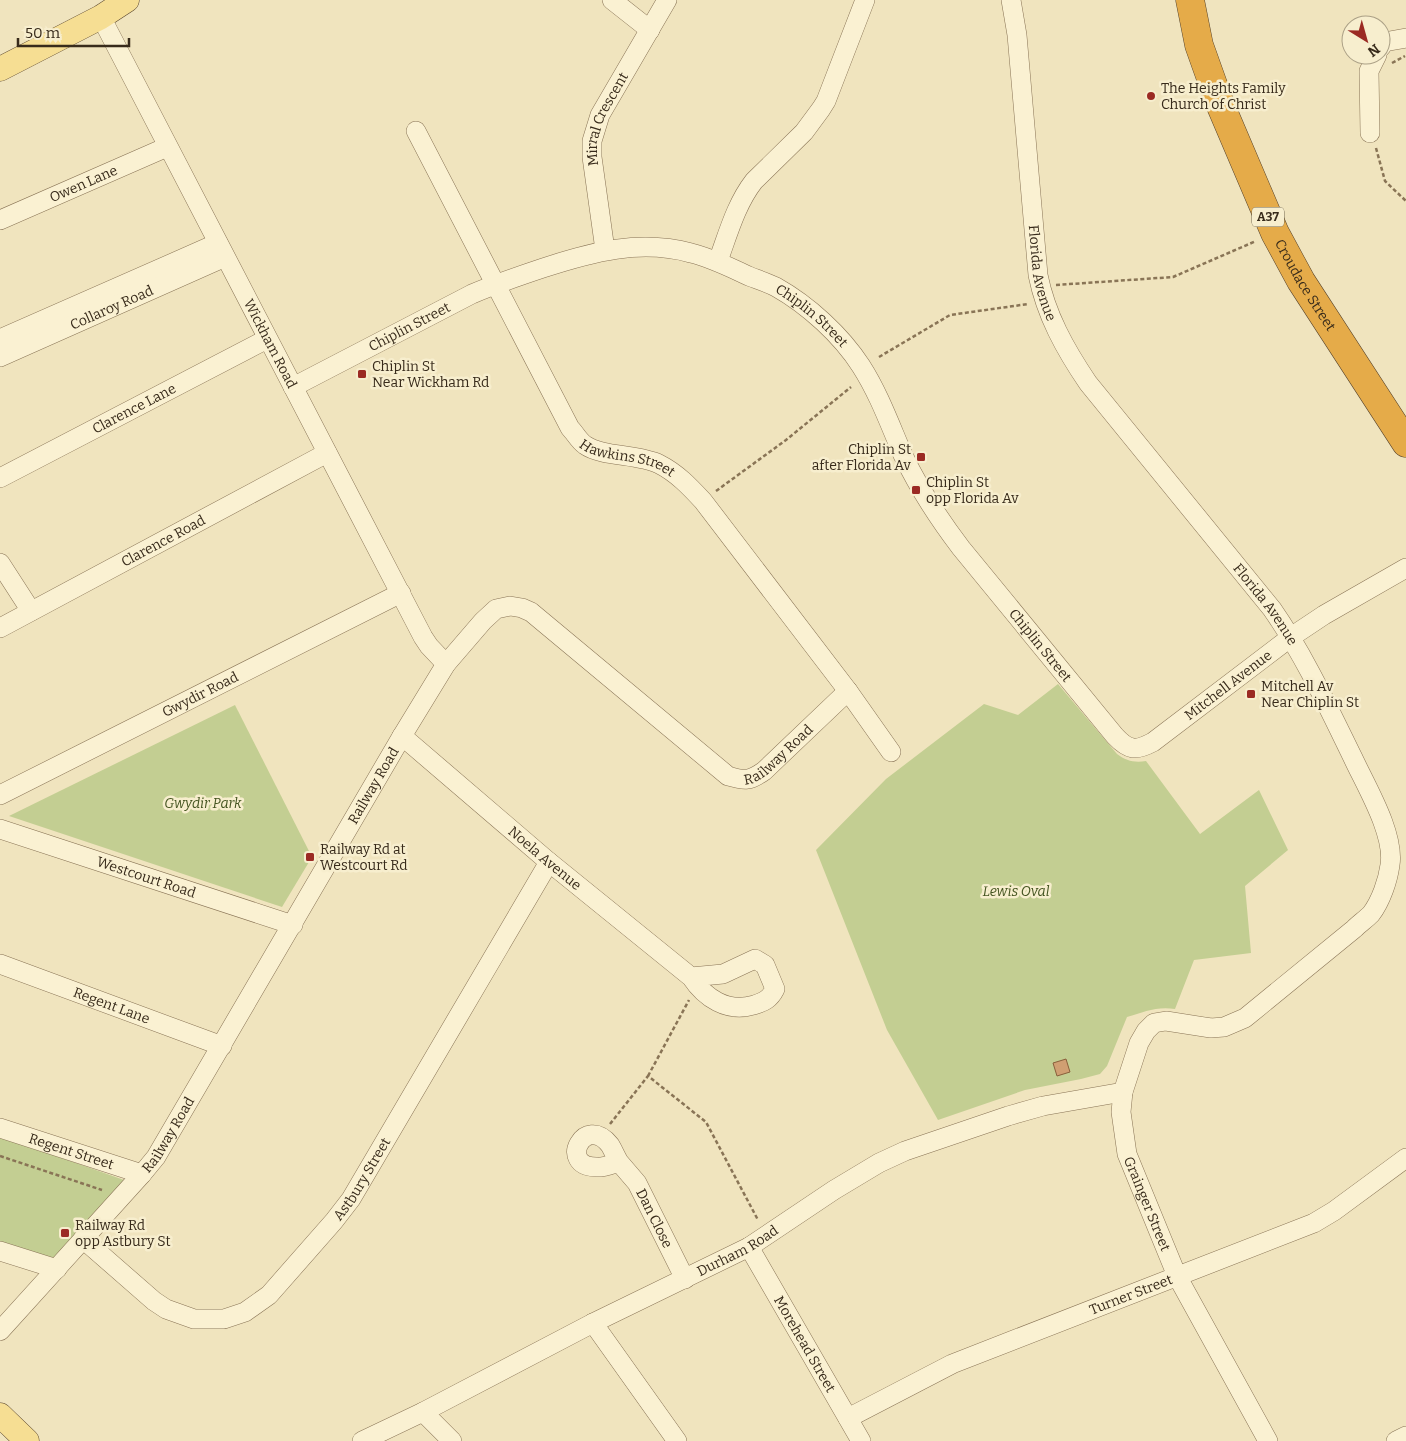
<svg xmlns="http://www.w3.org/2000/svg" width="1406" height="1441" font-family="Bitter,serif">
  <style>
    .green { fill: #c3ce92 }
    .building { fill: #d09f72; stroke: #895f3b }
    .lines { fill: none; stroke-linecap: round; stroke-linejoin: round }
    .minor-casing { stroke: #897456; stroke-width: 20 }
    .major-casing { stroke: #56422b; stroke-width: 25 }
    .highway-casing { stroke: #56422b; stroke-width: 29 }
    .path { stroke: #897456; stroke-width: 2.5; stroke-dasharray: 4 2.5; stroke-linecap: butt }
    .minor { stroke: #faf1d2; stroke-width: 19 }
    .major { stroke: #f6de93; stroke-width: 24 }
    .highway { stroke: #e5ab49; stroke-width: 28 }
    .poi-dot { fill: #9b2a23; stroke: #f7eece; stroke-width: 2 }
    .labels { text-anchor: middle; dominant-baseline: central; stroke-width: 5; stroke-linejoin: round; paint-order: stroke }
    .shield { fill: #f7eece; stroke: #716651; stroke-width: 1 }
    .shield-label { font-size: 12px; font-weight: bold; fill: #382b1b }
    .poi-label { font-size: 14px; fill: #382b1b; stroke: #f7eece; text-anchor: start }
    .street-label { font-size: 14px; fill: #382b1b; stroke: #f7eece }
    .park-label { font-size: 14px; font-style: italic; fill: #455521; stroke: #f7eece }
  </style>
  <rect width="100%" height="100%" fill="#f0e4be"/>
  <g class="green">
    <path d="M1058,684l59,70c9,7 18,9 29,7l54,73 59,-44 29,60 -43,36 6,67 -57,7 -19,49c-18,-3 -31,3 -48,8l-20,49 -7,8 -19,5 -56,11 -87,30 -51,-90 -71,-180 70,-71 98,-75 34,11z"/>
    <polygon points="235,705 312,857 282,907 9,816"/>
    <polygon points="0,1136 124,1180 55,1261 0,1244"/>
  </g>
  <polygon class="building" points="1066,1059 1070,1072 1057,1076 1053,1063"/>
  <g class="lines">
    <g class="minor-casing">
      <g id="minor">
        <polyline points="612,0 650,30"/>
        <path id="s1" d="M1011,0l6,35 21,240c8,40 27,74 50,108l184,226c32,46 56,98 81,149 13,28 42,76 37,107 -2,15 -9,36 -19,49 -5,5 -12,10 -17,15l-109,89 -21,9 -13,1 -45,-7 -12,2 -8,8 -7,12 -16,49 -2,20 6,42 50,122 91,165"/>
        <path id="s2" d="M101,17l322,620 6,9 17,18"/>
        <polyline points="1381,47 1384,42 1406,38"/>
        <path id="s3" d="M416,131l154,297c5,5 9,13 15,17 17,12 53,9 74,19 18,9 31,23 44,37l145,190 43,61"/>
        <polyline points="1370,133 1369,71 1377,55"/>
        <path id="s4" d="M0,220l167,-73"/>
        <path id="s5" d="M605,250l-13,-93v-16l8,-26 67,-115"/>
        <path d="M718,261c10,-27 18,-57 36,-80l50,-49 17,-23 5,-8 39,-101"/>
        <polyline points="0,339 218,243"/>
        <path id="s6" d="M0,357l225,-100"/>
        <path id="s7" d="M293,387l179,-93c23,-10 47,-18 71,-26 49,-16 97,-29 148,-15 21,5 40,15 60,24 8,3 17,6 25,10 32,18 65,48 85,79 18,28 29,59 42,89 16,34 36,64 58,93l154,188c14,15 21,15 38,6l138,-105 33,-22 82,-47"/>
        <path id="s8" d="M0,478l267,-139"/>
        <polyline points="0,563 31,611"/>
        <path id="s9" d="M0,628l327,-175"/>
        <path id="s10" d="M402,736l147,126 142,115c14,21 36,36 63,28 10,-3 16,-6 21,-16l-10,-24 -10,-6 -32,15 -32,3"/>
        <path id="s11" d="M0,795l401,-202"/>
        <path id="s12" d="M0,829l293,96"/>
        <path id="s13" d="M0,964l222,82"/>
        <path id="s14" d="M0,1128l142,46"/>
        <path id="s15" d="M619,1162c-3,-5 -6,-12 -9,-17 -25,-32 -53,21 -14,22 7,1 16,-3 23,-5l18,21 48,96"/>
        <path id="s16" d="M83,1239l71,62 12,8 28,10h30l21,-7 24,-17 65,-74 17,-22 198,-337"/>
        <path id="s17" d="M749,1247l112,194"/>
        <polyline points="0,1251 57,1269"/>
        <polyline points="593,1323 677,1441"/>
        <path id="s18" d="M0,1331l142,-157 14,-17 246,-421 44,-72 37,-43 13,-12 14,-3 12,2 9,4 197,164c17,5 22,5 36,-5l84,-80"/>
        <polyline points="423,1412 452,1441"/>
        <path id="s19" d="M848,1418l104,-54 362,-141 20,-12 72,-53"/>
        <path id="s20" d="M362,1441l61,-29 170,-89 156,-76 85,-57 45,-27 26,-12 103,-35 35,-10 80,-14"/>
        <polyline points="1396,1441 1406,1436"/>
      </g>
    </g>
    <g class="major-casing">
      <g id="major">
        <polyline points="0,69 101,17 127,0"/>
        <polyline points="0,1415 27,1441"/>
      </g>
    </g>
    <g class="highway-casing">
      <g id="highway">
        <path id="s21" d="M1190,0l9,45 21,59 55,129 26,48 105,162"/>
      </g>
    </g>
    <g class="path">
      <polyline points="1392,63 1405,56"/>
      <polyline points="1376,148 1385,181 1406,201"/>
      <polyline points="1056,285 1173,277 1256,241"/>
      <polyline points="879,357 950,315 1028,304"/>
      <polyline points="716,491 786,440 851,387"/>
      <polyline points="648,1076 689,1000"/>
      <polyline points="610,1124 648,1076 706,1122 758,1220"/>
      <polyline points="0,1156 102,1190"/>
    </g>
    <use href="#minor" class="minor"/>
    <use href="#major" class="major"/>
    <use href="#highway" class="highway"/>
  </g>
  <g class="poi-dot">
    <circle cx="1151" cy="96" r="5"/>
    <rect x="357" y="369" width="10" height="10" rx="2.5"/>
    <rect x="916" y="452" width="10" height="10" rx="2.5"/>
    <rect x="911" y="485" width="10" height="10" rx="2.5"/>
    <rect x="1246" y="689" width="10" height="10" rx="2.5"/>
    <rect x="305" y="852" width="10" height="10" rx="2.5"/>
    <rect x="60" y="1228" width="10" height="10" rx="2.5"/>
  </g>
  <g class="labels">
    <rect class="shield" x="1252" y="207.5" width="32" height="19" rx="4"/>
    <g class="shield-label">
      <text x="1268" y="217">A37</text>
    </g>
    <g class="poi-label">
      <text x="1161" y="88">The Heights Family<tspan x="1161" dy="16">Church of Christ</tspan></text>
      <text x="372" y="366">Chiplin St<tspan x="372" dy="16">Near Wickham Rd</tspan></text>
      <text x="911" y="449" text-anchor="end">Chiplin St<tspan x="911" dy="16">after Florida Av</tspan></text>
      <text x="926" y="482">Chiplin St<tspan x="926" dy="16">opp Florida Av</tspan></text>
      <text x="1261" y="686">Mitchell Av<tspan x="1261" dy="16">Near Chiplin St</tspan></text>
      <text x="320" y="849">Railway Rd at<tspan x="320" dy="16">Westcourt Rd</tspan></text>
      <text x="75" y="1225">Railway Rd<tspan x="75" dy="16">opp Astbury St</tspan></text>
    </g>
    <g class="street-label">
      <text stroke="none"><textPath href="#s5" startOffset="135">Mirral Crescent</textPath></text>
      <text stroke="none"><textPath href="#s4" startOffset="91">Owen Lane</textPath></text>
      <text stroke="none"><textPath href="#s1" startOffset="275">Florida Avenue</textPath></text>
      <text stroke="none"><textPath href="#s21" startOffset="309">Croudace Street</textPath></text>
      <text stroke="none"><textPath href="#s6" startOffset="122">Collaroy Road</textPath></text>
      <text stroke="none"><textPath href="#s7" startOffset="566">Chiplin Street</textPath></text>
      <text stroke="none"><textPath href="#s7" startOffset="131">Chiplin Street</textPath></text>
      <text stroke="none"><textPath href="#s2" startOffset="368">Wickham Road</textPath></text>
      <text stroke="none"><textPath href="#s8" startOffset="151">Clarence Lane</textPath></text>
      <text stroke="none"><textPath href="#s3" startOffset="402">Hawkins Street</textPath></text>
      <text stroke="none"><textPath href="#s9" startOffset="185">Clarence Road</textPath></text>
      <text stroke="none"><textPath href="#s1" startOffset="680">Florida Avenue</textPath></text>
      <text stroke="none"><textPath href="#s7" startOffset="971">Chiplin Street</textPath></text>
      <text stroke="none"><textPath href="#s7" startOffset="1226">Mitchell Avenue</textPath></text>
      <text stroke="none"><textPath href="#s11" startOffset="224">Gwydir Road</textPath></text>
      <text stroke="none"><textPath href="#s18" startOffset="1232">Railway Road</textPath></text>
      <text stroke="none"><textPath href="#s18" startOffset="664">Railway Road</textPath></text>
      <text stroke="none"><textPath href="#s10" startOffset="188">Noela Avenue</textPath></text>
      <text stroke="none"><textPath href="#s12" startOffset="154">Westcourt Road</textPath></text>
      <text stroke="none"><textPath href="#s13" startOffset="119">Regent Lane</textPath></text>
      <text stroke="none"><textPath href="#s18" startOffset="259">Railway Road</textPath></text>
      <text stroke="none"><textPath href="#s14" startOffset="75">Regent Street</textPath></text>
      <text stroke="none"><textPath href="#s16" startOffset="369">Astbury Street</textPath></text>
      <text stroke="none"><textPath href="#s1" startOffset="1475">Grainger Street</textPath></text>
      <text stroke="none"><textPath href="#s15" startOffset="184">Dan Close</textPath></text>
      <text stroke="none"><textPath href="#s20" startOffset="421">Durham Road</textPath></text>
      <text stroke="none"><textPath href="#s19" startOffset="309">Turner Street</textPath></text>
      <text stroke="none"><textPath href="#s17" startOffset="112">Morehead Street</textPath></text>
    </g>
    <g class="park-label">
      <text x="203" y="803">Gwydir Park</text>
      <text x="1016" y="891">Lewis Oval</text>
    </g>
  </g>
  <g transform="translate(1366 40) rotate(143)"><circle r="24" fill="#f7eece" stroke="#aba086"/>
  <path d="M0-4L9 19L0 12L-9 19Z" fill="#9b2a23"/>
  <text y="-8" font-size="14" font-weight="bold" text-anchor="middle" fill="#382b1b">N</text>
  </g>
  <path d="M18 38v8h111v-8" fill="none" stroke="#382b1b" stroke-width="2.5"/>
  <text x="25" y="38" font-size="15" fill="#382b1b" stroke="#f7eece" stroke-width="4" paint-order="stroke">50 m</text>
</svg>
